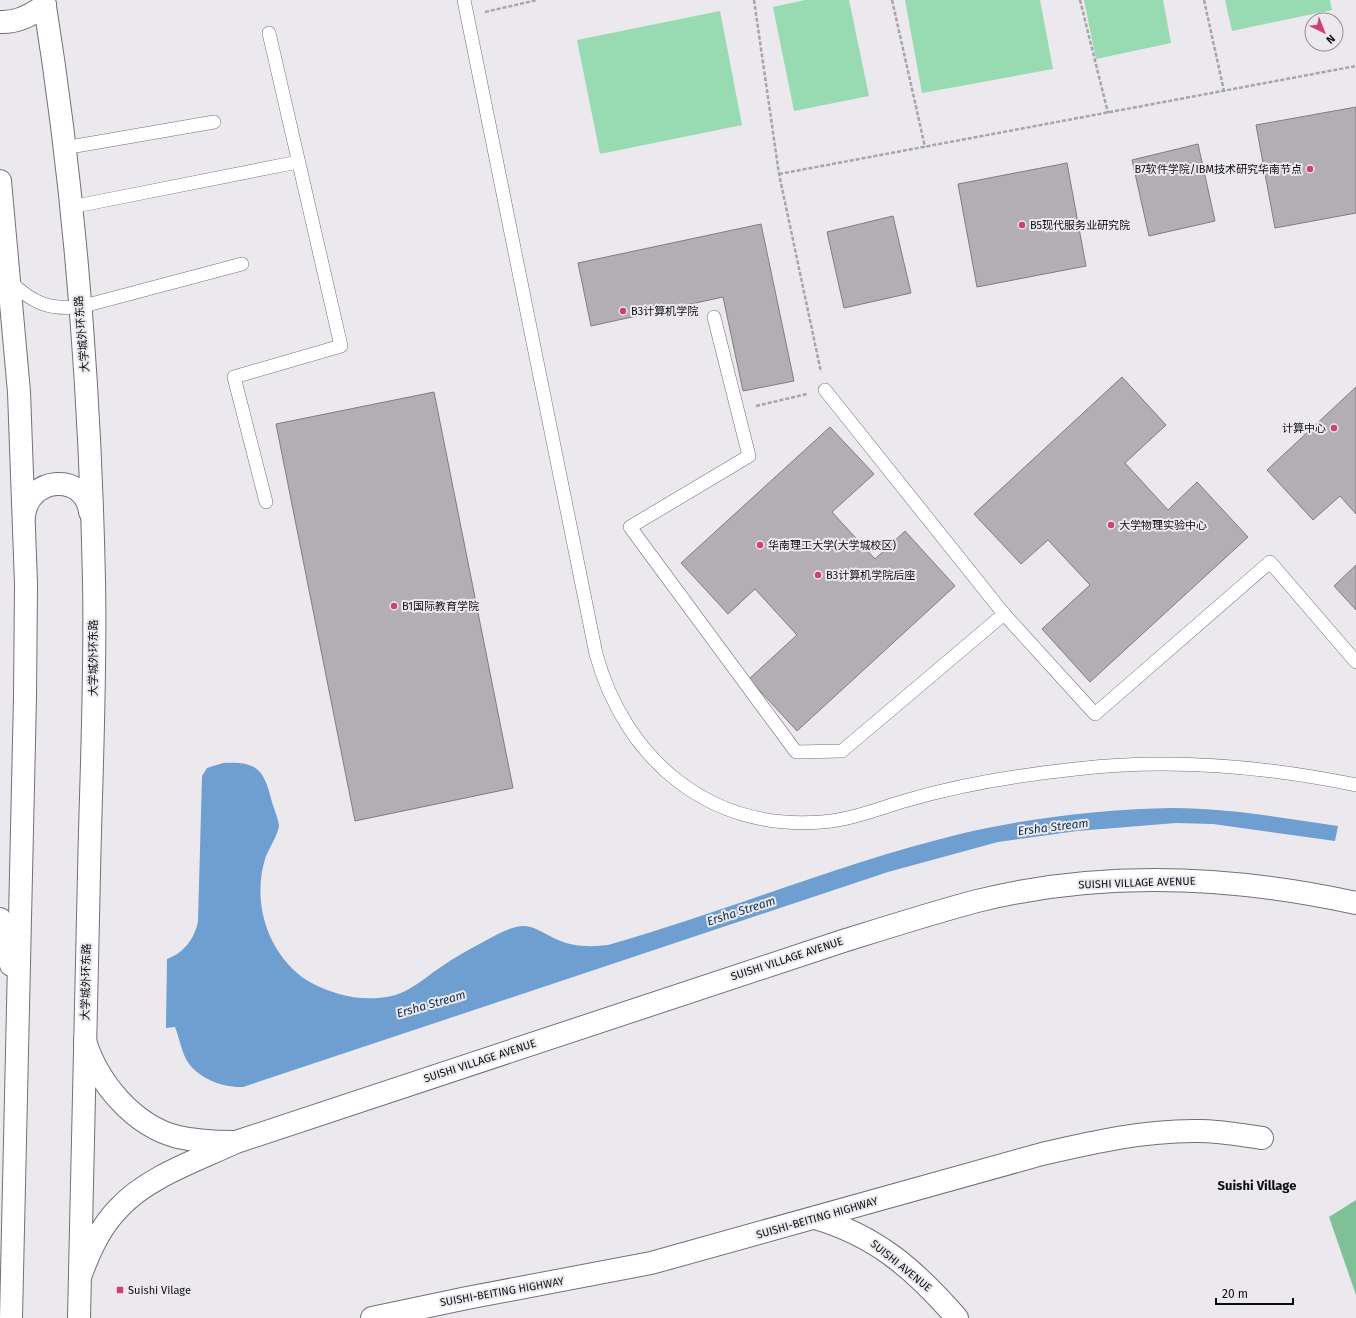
<svg xmlns="http://www.w3.org/2000/svg" width="1356" height="1318" font-family="'Fira Sans','Noto Sans SC',sans-serif">
  <style>
    .green { fill: #98dab1 }
    .forest { fill: #7ec199 }
    .water { fill: #6f9ed0 }
    .building { fill: #b2aeb2; stroke: #807c80 }
    .lines { fill: none; stroke-linecap: round; stroke-linejoin: round }
    .service-casing { stroke: #727075; stroke-width: 14 }
    .minor-casing { stroke: #727075; stroke-width: 24 }
    .tertiary-casing { stroke: #727075; stroke-width: 24 }
    .primary-casing { stroke: #727075; stroke-width: 24 }
    .path { stroke: #a6a5a9; stroke-width: 2.5; stroke-dasharray: 4 2; stroke-linecap: butt }
    .service { stroke: #fff; stroke-width: 13 }
    .minor { stroke: #fff; stroke-width: 22 }
    .tertiary { stroke: #fff; stroke-width: 22 }
    .primary { stroke: #fff; stroke-width: 22 }
    .poi-dot { fill: #ce4171; stroke: #ebe9ee; stroke-width: 1.5 }
    .labels { text-anchor: middle; dominant-baseline: central; stroke-width: 4; stroke-linejoin: round; paint-order: stroke }
    .poi-label { font-size: 11px; fill: #0e0d0f; stroke: #ebe9ee; text-anchor: start }
    .street-label { font-size: 11px; fill: #0e0d0f; stroke: #ebe9ee }
    .water-label { font-size: 12px; font-style: italic; fill: #0a2e4f; stroke: #ebe9ee }
    .quarter-label { font-size: 13px; font-weight: bold; fill: #0e0d0f; stroke: #ebe9ee }
  </style>
  <rect width="100%" height="100%" fill="#ebe9ee"/>
  <g class="green">
    <polygon points="805,0 849,0 869,96 794,111 773,7"/>
    <polygon points="905,0 1040,0 1053,69 922,93"/>
    <polygon points="1084,0 1163,0 1171,43 1096,59"/>
    <polygon points="1225,0 1330,0 1332,10 1232,31"/>
    <polygon points="720,11 742,125 600,154 577,40"/>
  </g>
  <polygon class="forest" points="1356,1200 1356,1295 1329,1217"/>
  <path class="water" d="M223,763c35,-2 41,7 49,39 2,7 6,16 7,23 0,8 -11,25 -14,34 -12,40 0,85 31,113 12,11 27,17 43,22 21,6 50,7 70,-5 11,-6 21,-15 32,-22 14,-10 29,-18 44,-26 11,-6 24,-14 37,-15 12,-1 24,9 36,14 16,7 33,7 50,5 119,-34 233,-82 352,-111 66,-16 145,-25 213,-26 55,0 110,10 165,18l-3,15 -122,-17 -37,-1 -99,8 -79,11 -110,30 -645,215c-20,1 -47,-9 -57,-28 -5,-10 -7,-22 -11,-32l-9,1 1,-69c17,-6 28,-21 31,-38l4,-145 5,-8z"/>
  <g class="building">
    <polygon points="1356,107 1356,213 1275,228 1256,125"/>
    <polygon points="1198,144 1215,221 1149,236 1132,160"/>
    <polygon points="1067,163 1086,266 977,287 958,184"/>
    <polygon points="893,216 911,293 844,308 827,232"/>
    <polygon points="761,224 794,381 743,391 723,297 591,326 578,263"/>
    <polygon points="1122,377 1166,425 1125,463 1168,510 1197,482 1248,537 1090,682 1042,629 1090,585 1048,540 1021,564 974,514"/>
    <polygon points="1356,387 1356,514 1340,496 1313,520 1267,470"/>
    <polygon points="434,392 513,788 355,821 276,424"/>
    <polygon points="830,427 874,474 832,512 875,559 905,531 955,586 797,731 749,679 797,635 755,589 728,614 681,563"/>
    <polygon points="1356,565 1356,610 1334,586"/>
  </g>
  <g class="lines">
    <g class="service-casing">
      <g id="service">
        <path d="M464,0l132,654c29,105 113,177 226,168 30,-2 57,-14 86,-22 55,-16 111,-25 168,-31 93,-11 188,-3 280,16"/>
        <polyline points="64,148 214,122"/>
        <polyline points="71,207 298,162"/>
        <path d="M10,281c22,22 39,29 70,26l162,-43"/>
        <polyline points="714,317 749,456 630,527 796,752 842,751 1004,614"/>
        <polyline points="825,390 1004,614 1095,714 1270,562 1356,662"/>
        <polyline points="266,502 234,377 341,346 269,33"/>
      </g>
    </g>
    <g class="minor-casing">
      <g id="minor">
        <path d="M815,1218c62,18 100,52 142,100"/>
        <path d="M372,1318l95,-20 184,-35 391,-109c52,-12 104,-24 157,-23 21,0 42,4 63,7"/>
      </g>
    </g>
    <g class="tertiary-casing">
      <g id="tertiary">
        <path d="M85,1041c13,42 49,85 93,96 18,4 36,5 55,5"/>
        <path d="M80,1277c9,-25 20,-50 39,-69 28,-31 79,-48 117,-66l607,-201c45,-14 89,-28 134,-40 124,-31 255,-25 379,2"/>
      </g>
    </g>
    <g class="primary-casing">
      <g id="primary">
        <path d="M44,0c31,192 46,387 50,581 2,98 -3,195 -5,292 -4,149 -7,297 -10,445"/>
        <path d="M0,22c17,1 32,-7 45,-17"/>
        <polyline points="0,181 19,392 26,584 25,697 11,1318"/>
        <path d="M24,516c4,-40 61,-44 66,-4"/>
        <polyline points="0,919 11,965"/>
      </g>
    </g>
    <g class="path">
      <polyline points="754,0 779,174 821,372"/>
      <polyline points="892,0 925,147"/>
      <polyline points="1080,0 1108,113"/>
      <polyline points="1204,0 1224,91"/>
      <polyline points="485,12 537,0"/>
      <polyline points="779,174 1356,66"/>
      <polyline points="756,406 807,394"/>
    </g>
    <use href="#service" class="service"/>
    <use href="#minor" class="minor"/>
    <use href="#tertiary" class="tertiary"/>
    <use href="#primary" class="primary"/>
  </g>
  <g class="poi-dot">
    <circle cx="1310" cy="169" r="4"/>
    <circle cx="1022" cy="225" r="4"/>
    <circle cx="623" cy="311" r="4"/>
    <circle cx="1334" cy="428" r="4"/>
    <circle cx="1111" cy="525" r="4"/>
    <circle cx="760" cy="545" r="4"/>
    <circle cx="818" cy="575" r="4"/>
    <circle cx="394" cy="606" r="4"/>
    <rect x="116" y="1286" width="8" height="8" rx="2"/>
  </g>
  <g class="labels">
    <g class="poi-label">
      <text x="1302" y="169" text-anchor="end">B7软件学院/IBM技术研究华南节点</text>
      <text x="1030" y="225">B5现代服务业研究院</text>
      <text x="631" y="311">B3计算机学院</text>
      <text x="1326" y="428" text-anchor="end">计算中心</text>
      <text x="1119" y="525">大学物理实验中心</text>
      <text x="768" y="545">华南理工大学(大学城校区)</text>
      <text x="826" y="575">B3计算机学院后座</text>
      <text x="402" y="606">B1国际教育学院</text>
      <text x="128" y="1290">Suishi Vilage</text>
    </g>
    <g class="street-label">
      <text transform="translate(82 334) rotate(-95)">大学城外环东路</text>
      <text transform="translate(93 658) rotate(-90)">大学城外环东路</text>
      <text transform="translate(1137 883) rotate(-2)">SUISHI VILLAGE AVENUE</text>
      <text transform="translate(787 959) rotate(-18)">SUISHI VILLAGE AVENUE</text>
      <text transform="translate(86 982) rotate(-89)">大学城外环东路</text>
      <text transform="translate(480 1061) rotate(-18)">SUISHI VILLAGE AVENUE</text>
      <text transform="translate(817 1218) rotate(-16)">SUISHI-BEITING HIGHWAY</text>
      <text transform="translate(901 1266) rotate(39)">SUISHI AVENUE</text>
      <text transform="translate(502 1292) rotate(-10)">SUISHI-BEITING HIGHWAY</text>
    </g>
    <g class="water-label">
      <text transform="translate(1053 827) rotate(-7)">Ersha Stream</text>
      <text transform="translate(741 911) rotate(-18)">Ersha Stream</text>
      <text transform="translate(431 1004) rotate(-16)">Ersha Stream</text>
    </g>
    <g class="quarter-label">
      <text x="1257" y="1185">Suishi Village</text>
    </g>
  </g>
  <g transform="translate(1324 32) rotate(137)"><circle r="19" fill="#ebe9ee" stroke="#939195"/>
  <path d="M0-3L7 15L0 10L-7 15Z" fill="#ce4171"/>
  <text y="-6" font-size="11" font-weight="bold" text-anchor="middle" fill="#0e0d0f">N</text>
  </g>
  <path d="M1216 1298v6h77v-6" fill="none" stroke="#0e0d0f" stroke-width="2"/>
  <text x="1222" y="1298" font-size="12" fill="#0e0d0f" stroke="#ebe9ee" stroke-width="3" paint-order="stroke">20 m</text>
</svg>
